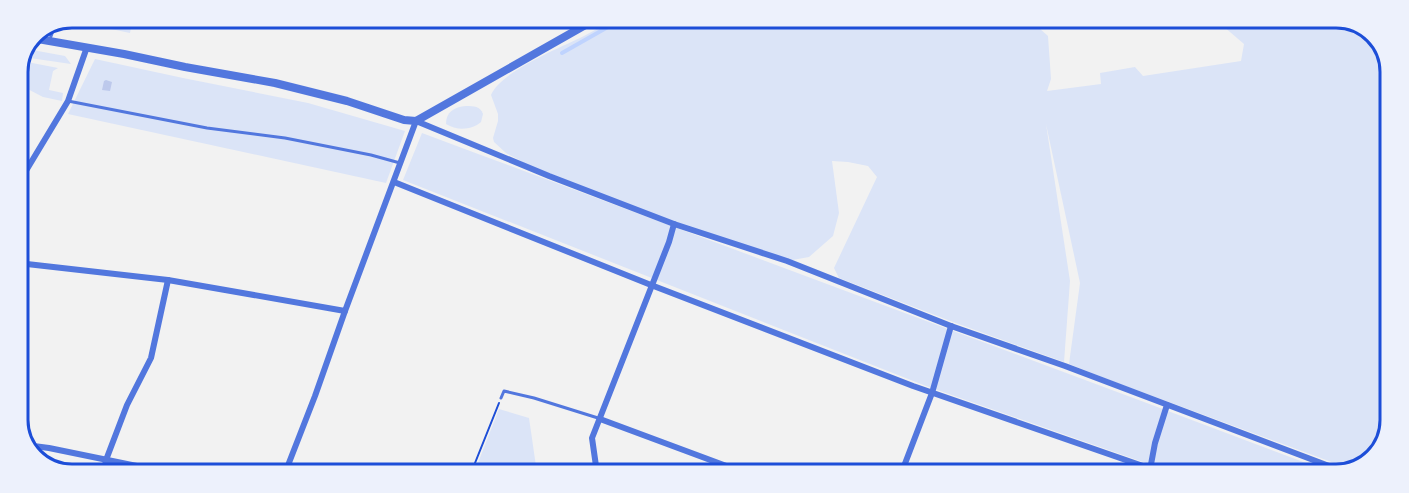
<svg xmlns="http://www.w3.org/2000/svg" width="1409" height="493" font-family="'Noto Sans',sans-serif">
  <style>
    .green { fill: #dbe4f7 }
    .lines { fill: none; stroke-linecap: round; stroke-linejoin: round }
    .stream { stroke: #bfd3fe; stroke-width: 4 }
    .building { fill: #bdc9ec }
    .path { stroke: #1d4ed8; stroke-width: 2 }
    .service { stroke: #5277de; stroke-width: 3 }
    .minor { stroke: #5277de; stroke-width: 6 }
    .tertiary { stroke: #5277de; stroke-width: 8 }
    .rim { fill: none; stroke: #1d4ed8; stroke-width: 3 }
  </style>
  <rect width="100%" height="100%" fill="#f2f2f2"/>
  <g class="green">
    <polygon points="75,18 133,18 130,33 73,21"/>
    <path d="M612,19l418,1 18,16 3,43 -4,12 54,-7 -1,-11 35,-6 8,9 98,-15 3,-17 -28,-24 138,1 26,18 11,29 -3,370 -18,26 -17,6 -241,-89 -43,-17 11,-81 -34,-159 24,157 -6,81 -111,-40 -114,-44 -5,-10 43,-91 -9,-11 -20,-4 -16,-1 7,52 -6,23 -24,21 -22,4 -113,-37 -125,-48 -43,-23 -12,-11 -1,-4 5,-17v-7l-7,-19c10,-24 69,-47 93,-59 10,-5 19,-11 28,-17z"/>
    <polygon points="27,49 65,56 71,64 23,57"/>
    <polygon points="95,59 183,78 308,103 405,131 386,183 68,114"/>
    <polygon points="22,61 58,68 53,71 49,90 63,93 62,101 43,97 18,84 18,69"/>
    <path d="M466,106c8,0 14,0 17,8l-2,8c-9,8 -24,9 -35,2 0,-12 8,-17 20,-18z"/>
    <path d="M422,133c305,114 611,227 916,342h-158l-254,-89 -523,-206z"/>
    <polygon points="499,409 529,418 537,473 474,473"/>
  </g>
  <g class="lines">
    <polyline class="stream" points="562,53 622,19"/>
  </g>
  <polygon class="building" points="106,80 112,82 110,91 102,90 104,81"/>
  <g class="lines">
    <polyline class="path" points="471,473 499,403"/>
    <g class="service">
      <polyline points="50,39 55,25"/>
      <polyline points="68,101 207,128 285,138 371,155 400,163"/>
      <polyline points="501,398 504,391 534,398 598,418"/>
    </g>
    <g class="minor">
      <polyline points="394,182 651,285 913,386 1169,475"/>
      <polyline points="18,184 68,101 87,47"/>
      <polyline points="18,263 168,280 345,311"/>
      <polyline points="600,419 748,474"/>
      <polyline points="26,445 49,448 166,472"/>
      <polyline points="104,472 106,460 127,405 151,358 168,280"/>
      <polyline points="285,473 315,396 345,311 416,121 549,176 674,224 787,261 951,326 1065,366 1345,472"/>
      <polyline points="597,473 592,438 669,242 674,224"/>
      <polyline points="901,474 932,393 951,326"/>
      <polyline points="1149,475 1155,443 1167,405"/>
    </g>
    <polyline class="tertiary" points="32,38 124,54 185,67 275,83 347,101 404,120 416,121 596,19"/>
  </g>
  <path d="M0 0H1409V493H0ZM72 28H1336A44 44 0 0 1 1380 72V420A44 44 0 0 1 1336 464H72A44 44 0 0 1 28 420V72A44 44 0 0 1 72 28Z" fill="#edf1fc" fill-rule="evenodd"/>
  <path class="rim" d="M72 28H1336A44 44 0 0 1 1380 72V420A44 44 0 0 1 1336 464H72A44 44 0 0 1 28 420V72A44 44 0 0 1 72 28Z"/>
</svg>
